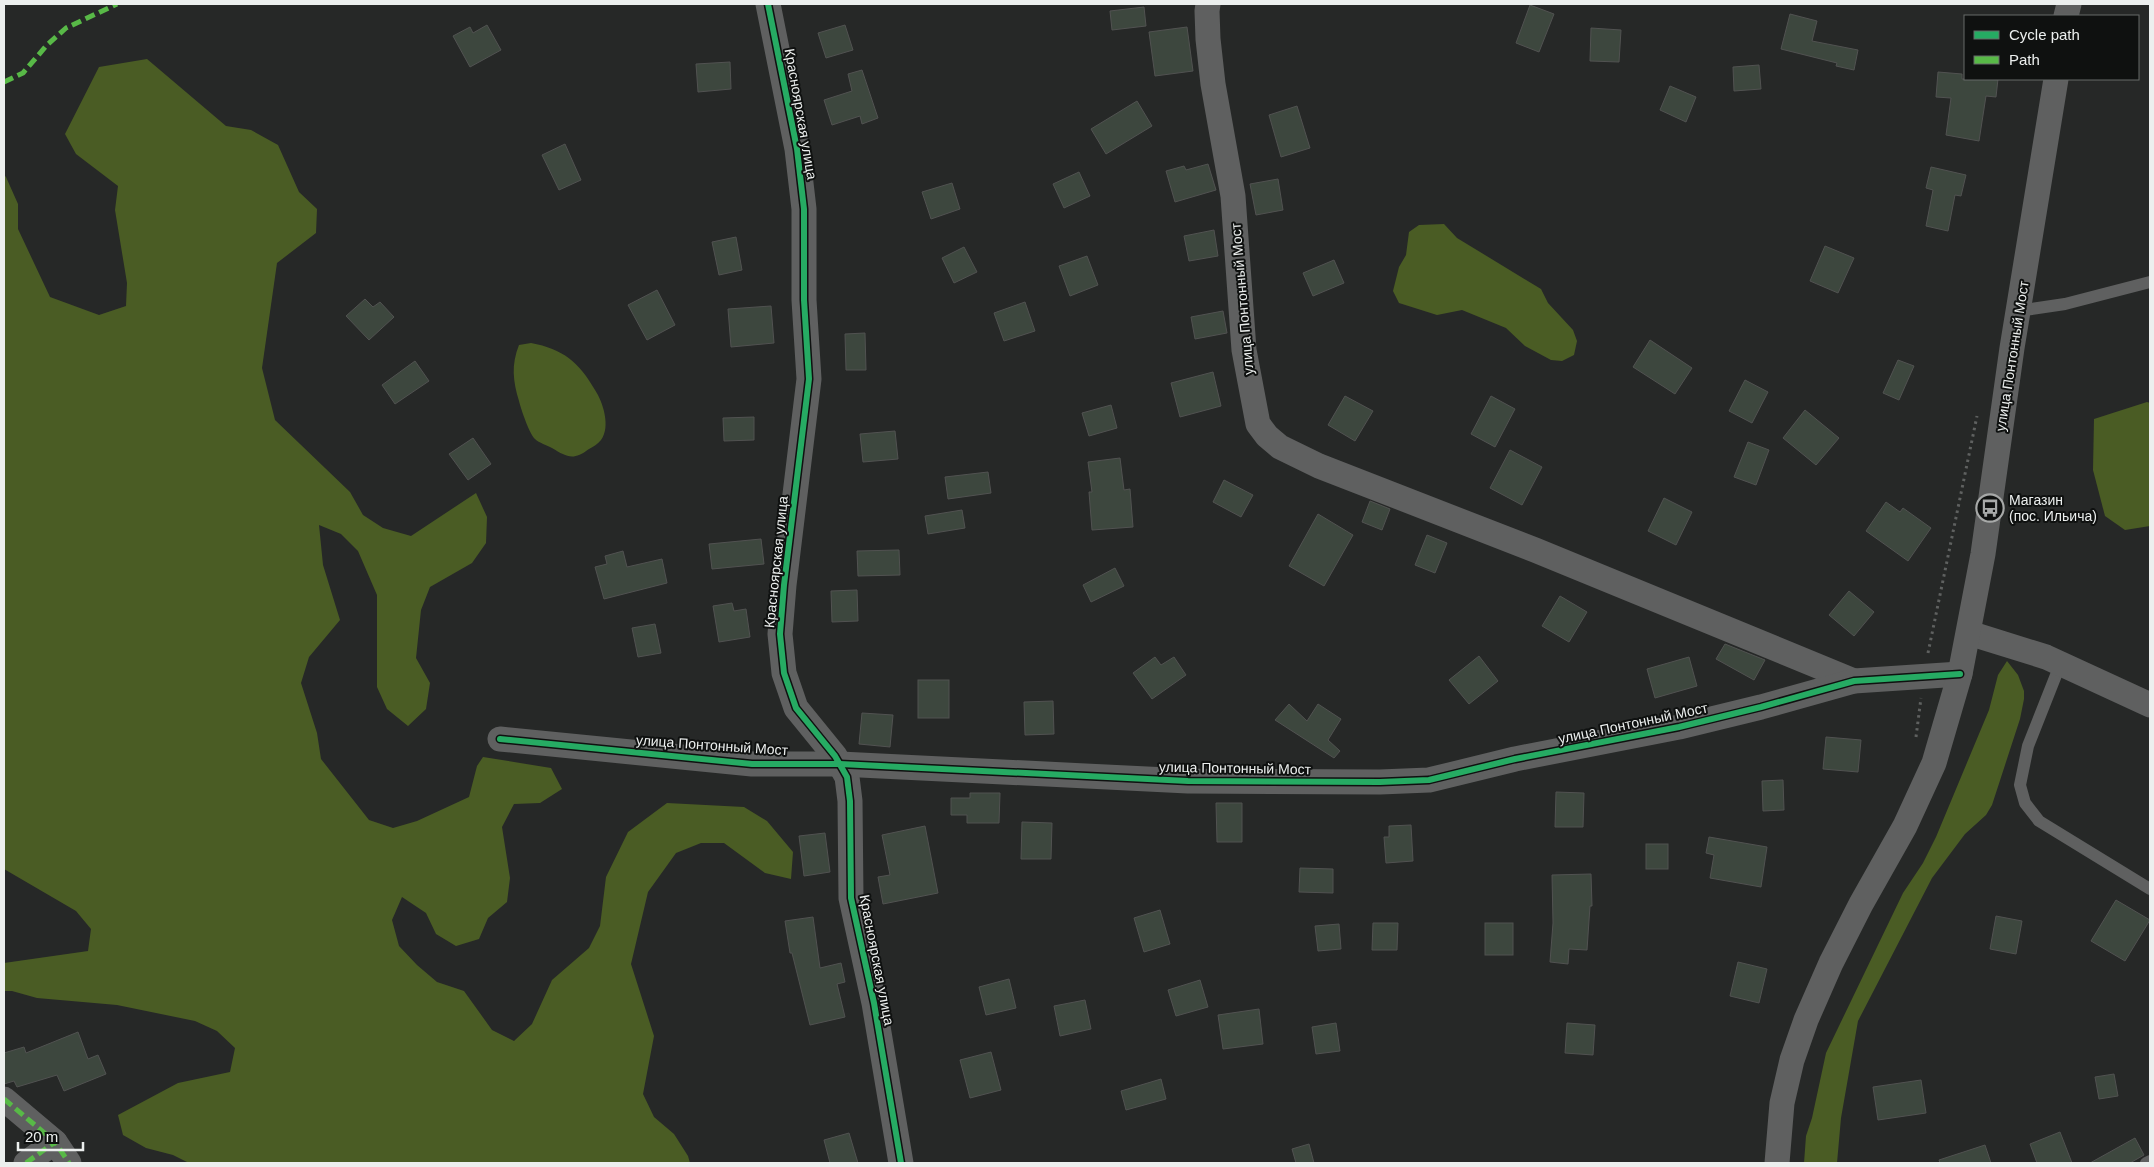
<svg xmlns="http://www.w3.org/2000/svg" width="2154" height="1167" font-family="Arial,sans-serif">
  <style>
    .forest { fill: #4a5c24 }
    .building { fill: #3d473e; stroke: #515251 }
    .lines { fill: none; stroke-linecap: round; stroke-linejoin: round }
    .path { stroke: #5f6160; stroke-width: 3; stroke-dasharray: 2.5 4; stroke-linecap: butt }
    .lane { stroke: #5f6060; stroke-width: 12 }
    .street { stroke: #5f6060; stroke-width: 25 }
    .quiet { stroke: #58b947; stroke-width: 5; stroke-dasharray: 10 5; stroke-linecap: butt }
    .cycleway-casing { stroke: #0f1110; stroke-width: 9 }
    .cycleway { stroke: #26ab63; stroke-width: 6 }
    .labels { text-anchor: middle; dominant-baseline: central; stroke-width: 4; stroke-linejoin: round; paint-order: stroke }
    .street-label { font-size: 14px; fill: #ecefee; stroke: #0f1110 }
    .poi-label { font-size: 14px; fill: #ecefee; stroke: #0f1110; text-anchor: start }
  </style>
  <rect width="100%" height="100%" fill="#262827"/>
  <g class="forest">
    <polygon points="147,59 226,126 251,130 278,145 299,192 317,209 316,233 277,263 262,368 275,420 350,492 363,515 383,528 411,536 476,493 487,517 486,543 472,563 430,587 421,610 416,658 430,683 426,709 408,726 387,709 377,687 377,595 358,551 341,534 319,525 323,565 340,620 309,657 301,683 317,733 321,759 369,820 393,828 417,821 469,797 477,766 483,757 551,768 562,789 540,803 514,804 502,827 510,878 507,902 488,918 479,939 456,946 436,934 426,913 402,897 392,920 399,946 417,965 437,982 464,991 492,1030 514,1041 532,1024 552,980 589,948 600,926 606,877 628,832 667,803 744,807 767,821 793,852 791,879 765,873 724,843 701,843 676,853 648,892 631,964 654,1036 643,1094 654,1117 674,1134 688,1156 690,1163 189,1163 173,1155 146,1148 123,1135 118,1115 178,1083 230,1072 235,1048 217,1031 195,1021 117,1005 37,998 12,991 4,991 4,963 88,951 91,929 76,911 4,869 4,175 6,177 18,204 18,229 50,297 99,315 126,306 127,283 115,210 118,186 76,154 65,134 99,67"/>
    <polygon points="1444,224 1457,238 1541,289 1548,303 1573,330 1577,341 1574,355 1562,361 1551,360 1525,346 1506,328 1462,310 1437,315 1399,303 1393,291 1399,267 1406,255 1409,232 1419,225"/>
    <path d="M531,343c32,6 48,19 64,47 8,12 16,37 6,50 -3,4 -8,7 -12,9 -16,12 -22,8 -37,-1 -5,-3 -13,-5 -17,-9 -6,-6 -14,-30 -16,-38 -6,-20 -8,-36 0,-56z"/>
    <polygon points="2147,402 2150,403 2150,526 2125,530 2105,516 2093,470 2094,419"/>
    <polygon points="2007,661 2018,675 2024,691 2024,699 2020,719 1992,805 1986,815 1965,834 1932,878 1858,1021 1841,1118 1837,1163 1804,1163 1806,1136 1812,1118 1826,1053 1903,893 1923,863 1936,837 1989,710 1998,675"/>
  </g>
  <g class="building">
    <polygon points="1530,5 1554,14 1539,52 1516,43"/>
    <polygon points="1144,7 1146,26 1112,30 1110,11"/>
    <polygon points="1790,14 1817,21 1812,41 1858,50 1854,70 1836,66 1837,63 1781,49"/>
    <polygon points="487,25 501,50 470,67 453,36 470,27 473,33"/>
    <polygon points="845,25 853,50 826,58 818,33"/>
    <polygon points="1187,27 1193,71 1155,76 1149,32"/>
    <polygon points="1591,28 1621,30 1619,62 1590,61"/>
    <polygon points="730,62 731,89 698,92 696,64"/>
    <polygon points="1759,65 1761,89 1734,91 1733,67"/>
    <polygon points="862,70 878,118 862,124 860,116 832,125 824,100 852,91 848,74"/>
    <polygon points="1938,72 1962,74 1962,79 1998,79 1996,97 1986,96 1979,141 1946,135 1951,98 1936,97"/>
    <polygon points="1670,86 1696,97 1686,122 1660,110"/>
    <polygon points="1137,101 1152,126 1106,154 1091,129"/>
    <polygon points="1297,106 1310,148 1281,157 1269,115"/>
    <polygon points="565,144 581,180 559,190 542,155"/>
    <polygon points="1208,164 1216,190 1175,202 1166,171 1184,166 1186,170"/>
    <polygon points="1931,167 1966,175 1961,196 1955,195 1948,231 1926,226 1933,190 1926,188"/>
    <polygon points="1079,172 1090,196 1064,208 1053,184"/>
    <polygon points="1278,179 1283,210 1256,215 1250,184"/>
    <polygon points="952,183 960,209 931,219 922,192"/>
    <polygon points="1214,230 1218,256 1189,261 1184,236"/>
    <polygon points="736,237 742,270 719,275 712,242"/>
    <polygon points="1825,246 1854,258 1838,293 1810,281"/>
    <polygon points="964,247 977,272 954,283 942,258"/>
    <polygon points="1087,256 1098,285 1070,296 1059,266"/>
    <polygon points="1334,260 1344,283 1313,296 1303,273"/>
    <polygon points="657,290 675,325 647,340 628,305"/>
    <polygon points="365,299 373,307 380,302 394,317 369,340 346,316"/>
    <polygon points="1025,302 1035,331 1004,341 994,313"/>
    <polygon points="771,306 774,343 731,347 728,309"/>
    <polygon points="1223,311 1227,333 1195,339 1191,317"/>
    <polygon points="865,333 866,370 846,370 845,334"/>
    <polygon points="1650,340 1692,368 1675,394 1633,367"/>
    <polygon points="1898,360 1914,366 1899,400 1883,393"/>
    <polygon points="415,361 429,381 395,404 382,385"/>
    <polygon points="1213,372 1221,406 1180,417 1171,383"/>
    <polygon points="1745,380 1768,392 1752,423 1729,411"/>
    <polygon points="1345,396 1373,411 1355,441 1328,425"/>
    <polygon points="1491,396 1515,409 1495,447 1471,434"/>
    <polygon points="1111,405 1117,428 1089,436 1082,413"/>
    <polygon points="1805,410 1839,438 1816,465 1783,438"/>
    <polygon points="754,417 754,440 724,441 723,418"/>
    <polygon points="895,431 898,459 863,462 860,434"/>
    <polygon points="473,438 491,464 468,480 449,454"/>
    <polygon points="1748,442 1769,450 1756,485 1734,477"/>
    <polygon points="1510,450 1542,467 1522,505 1490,488"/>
    <polygon points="1120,458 1124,490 1130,489 1133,527 1092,530 1089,492 1092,492 1088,462"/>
    <polygon points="988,472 991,493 948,499 945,477"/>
    <polygon points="1224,480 1253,495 1241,517 1213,502"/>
    <polygon points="1664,498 1692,512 1676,545 1648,531"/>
    <polygon points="1370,501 1390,509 1382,530 1362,522"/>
    <polygon points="1886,502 1900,512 1903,508 1931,528 1908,561 1866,531"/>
    <polygon points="962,510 965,528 928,534 925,516"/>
    <polygon points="1318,514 1353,535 1324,586 1289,566"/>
    <polygon points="1427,535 1447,543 1435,573 1415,565"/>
    <polygon points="761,539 764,564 712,569 709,544"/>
    <polygon points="899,550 900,575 858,576 857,551"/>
    <polygon points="623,551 627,567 662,559 667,583 604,599 595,567 607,564 605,556"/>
    <polygon points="1115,568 1124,586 1091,602 1083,585"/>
    <polygon points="857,590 858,621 832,622 831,591"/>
    <polygon points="1849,591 1874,612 1854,636 1829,615"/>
    <polygon points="1560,596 1587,612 1569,642 1542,626"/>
    <polygon points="732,603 734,611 746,609 750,637 719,642 713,606"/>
    <polygon points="655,624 661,653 638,657 632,628"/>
    <polygon points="1725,644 1765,660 1754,680 1716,659"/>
    <polygon points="1479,656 1498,681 1469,704 1449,680"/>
    <polygon points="1155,657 1161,665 1174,657 1186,675 1152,699 1133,673"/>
    <polygon points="1689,657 1697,686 1655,698 1647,669"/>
    <rect x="918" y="680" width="31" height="38"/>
    <polygon points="1053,701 1054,734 1025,735 1024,702"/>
    <polygon points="1289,704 1307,721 1318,704 1341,719 1328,740 1340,751 1334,758 1275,720"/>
    <polygon points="862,713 893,715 890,747 859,744"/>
    <polygon points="1826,737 1861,740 1858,772 1823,769"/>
    <polygon points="1783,780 1784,810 1763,811 1762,781"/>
    <polygon points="1556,792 1584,793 1583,827 1555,827"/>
    <polygon points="970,793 1000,793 999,823 967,823 967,815 951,815 951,798 970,798"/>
    <polygon points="1216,803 1242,803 1242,842 1217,842"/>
    <polygon points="1022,822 1052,823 1051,859 1021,859"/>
    <polygon points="1411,825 1413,861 1386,863 1384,837 1389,837 1389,826"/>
    <polygon points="925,826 938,893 883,904 878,877 890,875 882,835"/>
    <polygon points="825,833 830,872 804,876 799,836"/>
    <polygon points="1709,837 1767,847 1761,887 1710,878 1714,855 1706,853"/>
    <rect x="1646" y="844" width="22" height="25"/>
    <polygon points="1300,868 1333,869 1333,893 1299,892"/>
    <polygon points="1591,874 1592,906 1590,906 1587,950 1569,949 1568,964 1550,962 1553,923 1552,875"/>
    <polygon points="2116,900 2150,920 2125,961 2091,941"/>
    <polygon points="1160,910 1170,944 1144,952 1134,918"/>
    <polygon points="1996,916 2022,921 2016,954 1990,949"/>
    <polygon points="813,917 820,968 841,963 845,982 837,984 845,1017 810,1025 792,953 790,953 785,921"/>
    <polygon points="1373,923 1398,923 1397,950 1372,950"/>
    <rect x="1485" y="923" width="28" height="32"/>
    <polygon points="1339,924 1341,949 1318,951 1315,926"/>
    <polygon points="1738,962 1767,969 1759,1003 1730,996"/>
    <polygon points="1009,979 1016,1008 986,1015 979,987"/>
    <polygon points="1200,980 1208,1007 1176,1016 1168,990"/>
    <polygon points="1085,1000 1091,1029 1060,1036 1054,1006"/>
    <polygon points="1259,1009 1263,1044 1223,1049 1218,1015"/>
    <polygon points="1336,1023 1340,1051 1316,1054 1312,1027"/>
    <polygon points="1567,1023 1595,1025 1593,1055 1565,1053"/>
    <polygon points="78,1032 88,1059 98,1055 106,1074 64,1091 57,1075 17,1087 14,1081 4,1084 4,1053 24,1047 26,1053"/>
    <polygon points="991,1052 1001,1090 970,1098 960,1060"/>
    <polygon points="2114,1074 2118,1096 2099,1099 2095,1077"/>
    <polygon points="1161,1079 1166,1099 1126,1110 1121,1091"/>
    <polygon points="1921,1080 1926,1113 1878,1120 1873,1087"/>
    <polygon points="2060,1132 2072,1163 2037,1163 2030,1144"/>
    <polygon points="849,1133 858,1163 830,1163 824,1140"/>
    <polygon points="2135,1138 2144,1155 2130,1163 2090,1163"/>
    <polygon points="1309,1144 1314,1163 1296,1163 1292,1149"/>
    <polygon points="1985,1145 1991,1163 1940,1163 1939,1160"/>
  </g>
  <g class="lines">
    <g class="path">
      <polyline points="1928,653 1977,416"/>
      <polyline points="1916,737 1921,698"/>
    </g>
    <g class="lane">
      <polyline points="2018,311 2065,304 2150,282"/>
      <polyline points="2060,665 2028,746 2020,785 2025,803 2039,821 2150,889"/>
      <polyline points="2146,1163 2150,1161"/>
    </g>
    <g class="street">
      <polyline points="768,4 797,149 804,209 804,300 809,379 784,585 780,634 784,673 796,708 835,756 847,777 850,801 851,898 874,1003 901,1163"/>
      <polyline points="1208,4 1207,11 1208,39 1213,84 1233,196 1244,350 1258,424 1267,436 1280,447 1319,466 1535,550 1854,681"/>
      <polyline points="2066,16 2069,4"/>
      <polyline points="1969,633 2046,657 2150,705"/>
      <polyline points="500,739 752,764 840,764 1188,781 1380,782 1429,780 1515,759 1679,727 1761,707 1854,681 1960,674"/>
      <polyline points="4,1099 55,1142 69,1163"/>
      <polyline points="26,1163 55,1142"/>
      <polyline points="1777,1163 1782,1103 1792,1060 1806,1020 1831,963 1861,904 1905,826 1934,763 1960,674 1983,554 2012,348 2056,79"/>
    </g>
    <g class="quiet">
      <polyline points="4,82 23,73 47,45 66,28 117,4"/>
      <polyline points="4,1099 55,1142 69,1163"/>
      <polyline points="26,1163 55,1142"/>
    </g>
    <g class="cycleway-casing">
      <g id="cycleway">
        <polyline points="768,4 797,149 804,209 804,300 809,379 784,585 780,634 784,673 796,708 835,756 847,777 850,801 851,898 874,1003 901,1163"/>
        <polyline points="500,739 752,764 840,764 1188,781 1380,782 1429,780 1515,759 1679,727 1761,707 1854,681 1960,674"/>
      </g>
    </g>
    <use href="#cycleway" class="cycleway"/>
  </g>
  <defs>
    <g id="bus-ring" transform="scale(1.4375)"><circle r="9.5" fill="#0f1110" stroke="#a7a9a8" stroke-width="1.5"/><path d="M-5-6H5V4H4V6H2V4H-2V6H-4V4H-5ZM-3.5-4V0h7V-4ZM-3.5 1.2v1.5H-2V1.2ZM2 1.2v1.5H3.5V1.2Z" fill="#a7a9a8"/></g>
  </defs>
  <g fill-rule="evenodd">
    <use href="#bus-ring" x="1990" y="508"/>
  </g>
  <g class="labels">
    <g class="street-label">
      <text transform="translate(801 114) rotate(80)">Красноярская улица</text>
      <text transform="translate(1242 299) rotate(-95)">улица Понтонный Мост</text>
      <text transform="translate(2012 356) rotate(-81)">улица Понтонный Мост</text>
      <text transform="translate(776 562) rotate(-84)">Красноярская улица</text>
      <text transform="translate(1633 723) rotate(-12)">улица Понтонный Мост</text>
      <text transform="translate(712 745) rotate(4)">улица Понтонный Мост</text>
      <text transform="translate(1235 768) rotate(1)">улица Понтонный Мост</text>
      <text transform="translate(877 960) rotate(79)">Красноярская улица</text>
    </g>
    <g class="poi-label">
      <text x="2009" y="500">Магазин<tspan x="2009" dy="16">(пос. Ильича)</tspan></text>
    </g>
  </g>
  <rect width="2154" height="1167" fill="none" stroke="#ecefee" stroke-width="10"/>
  <rect x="1964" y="15" width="175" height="65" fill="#0f1110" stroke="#676a69"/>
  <rect x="1974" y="31" width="25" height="8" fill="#26ab63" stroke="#676a69"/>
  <text x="2009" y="40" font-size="15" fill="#ecefee">Cycle path</text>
  <rect x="1974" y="56" width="25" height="8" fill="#58b947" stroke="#676a69"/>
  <text x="2009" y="65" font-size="15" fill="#ecefee">Path</text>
  <path d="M18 1142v8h65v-8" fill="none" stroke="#ecefee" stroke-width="2.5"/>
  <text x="25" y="1142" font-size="15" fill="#ecefee" stroke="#0f1110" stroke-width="4" paint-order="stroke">20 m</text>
</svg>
